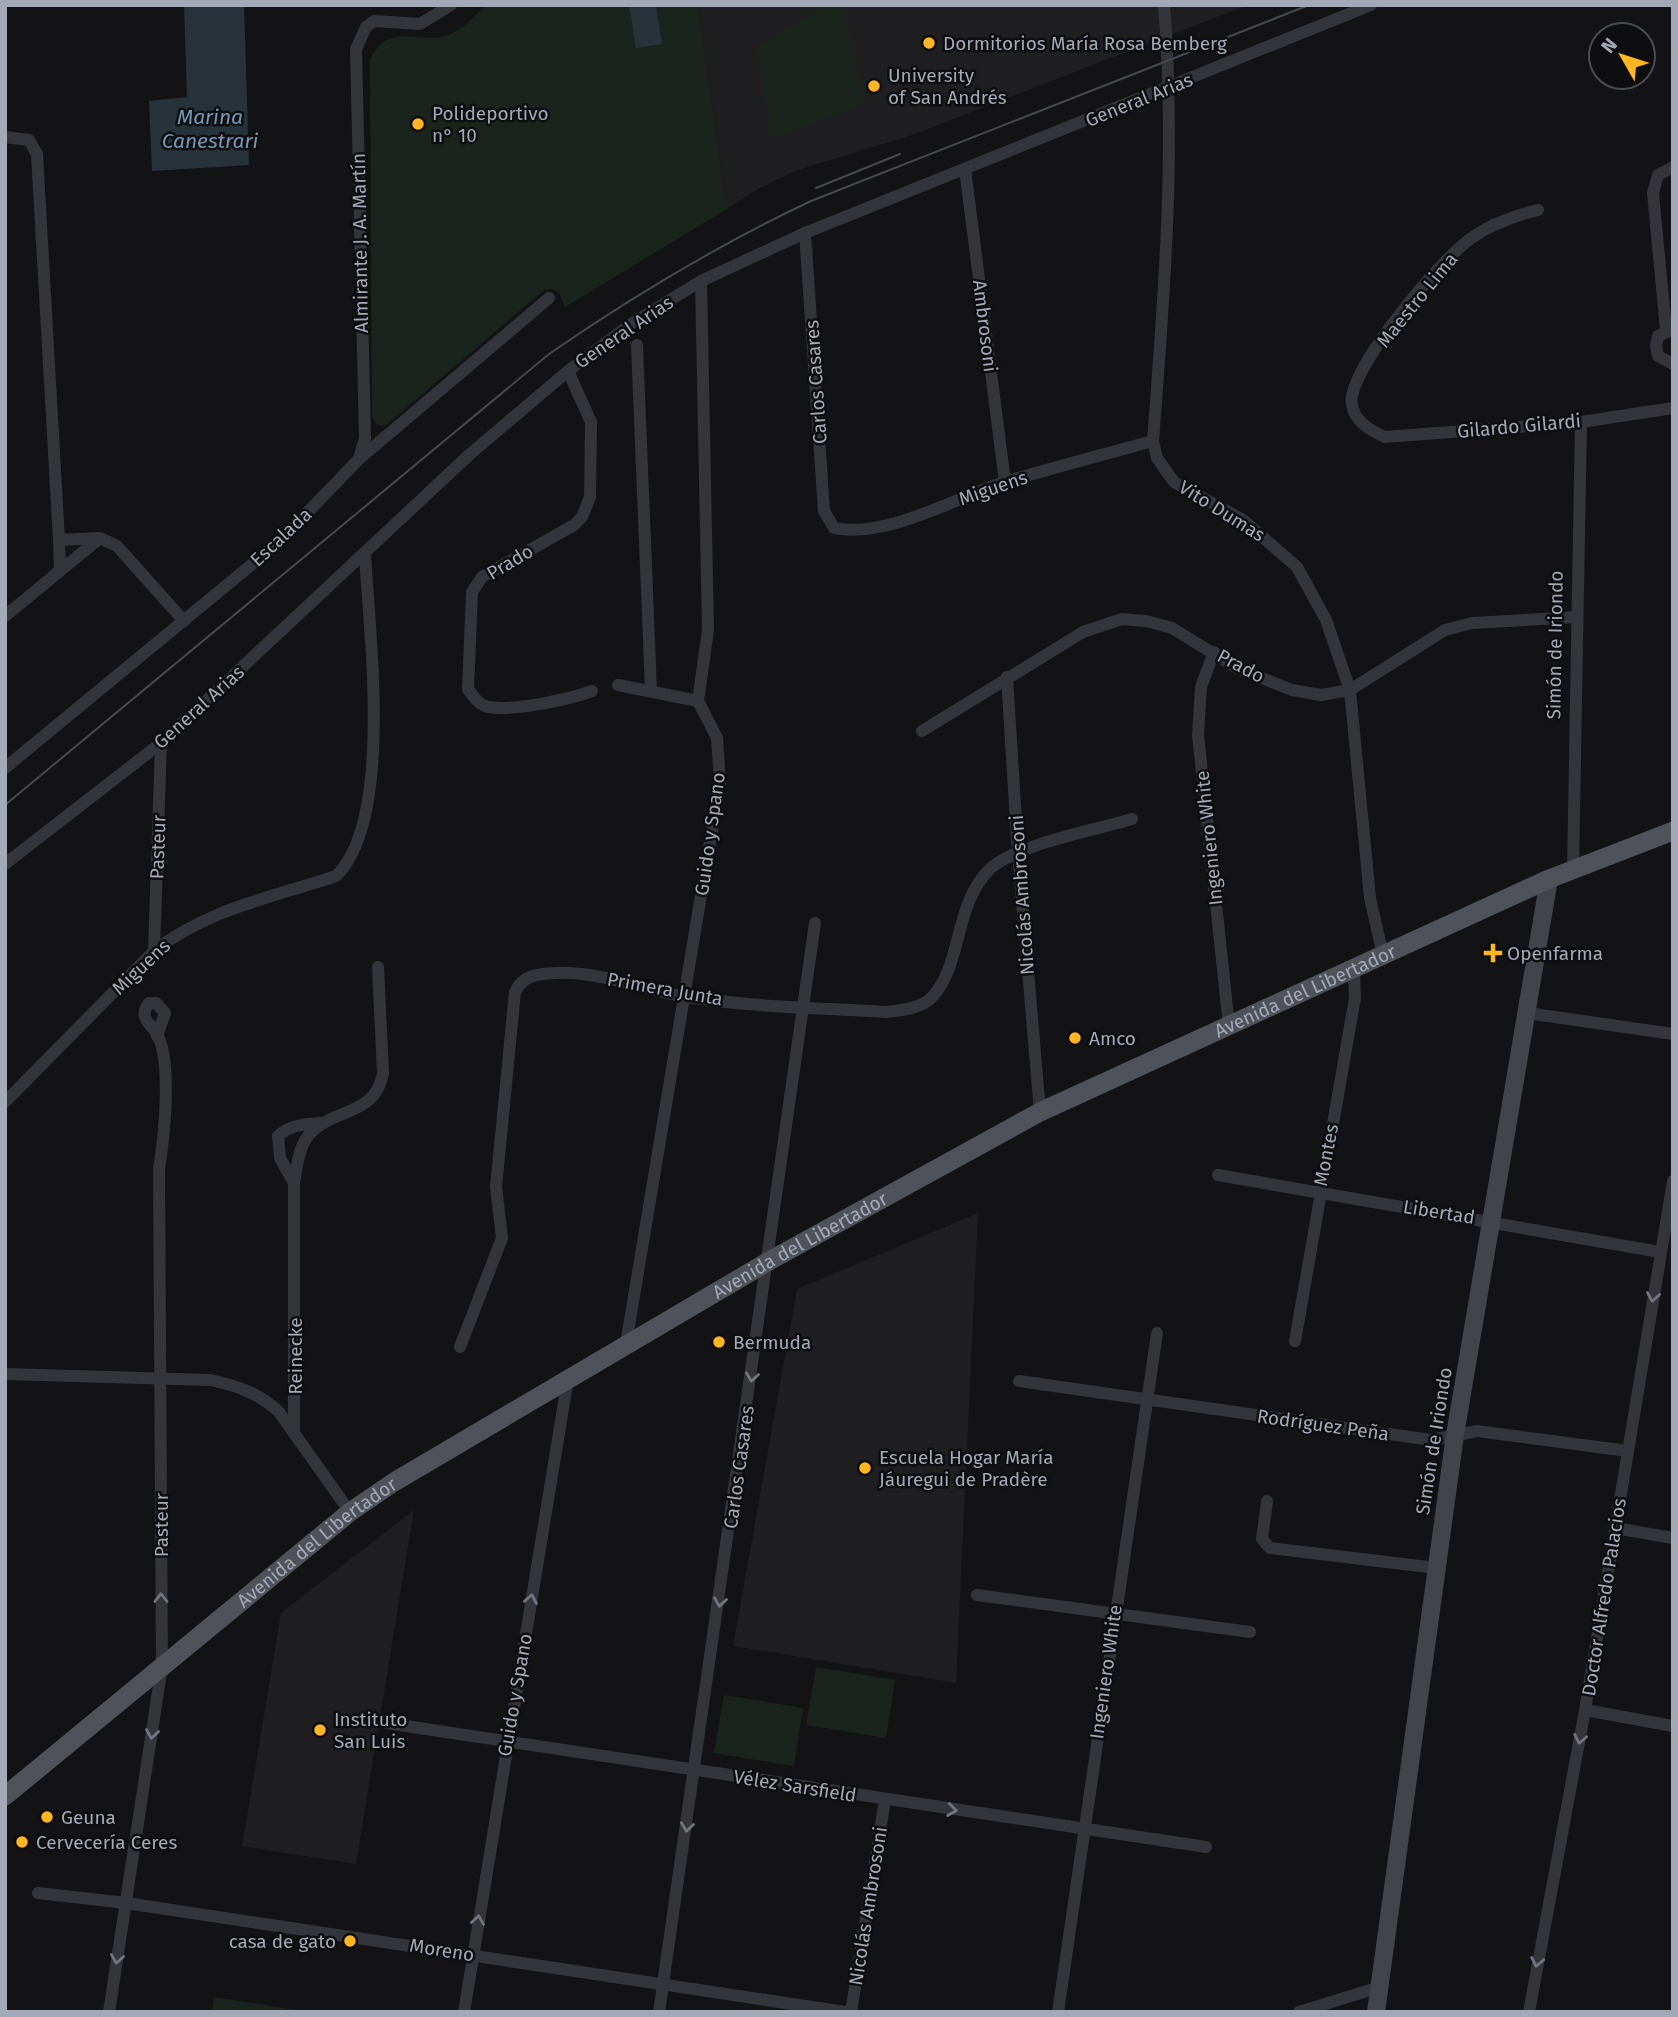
<svg xmlns="http://www.w3.org/2000/svg" width="1678" height="2017" font-family="'Fira Sans',sans-serif">
  <style>
    .built { fill: #1f1f22 }
    .green { fill: #1b241c }
    .water { fill: #28323a }
    .lines { fill: none; stroke-linecap: round; stroke-linejoin: round }
    .street { stroke: #34353b; stroke-width: 12 }
    .secondary { stroke: #42444b; stroke-width: 18 }
    .primary { stroke: #50525a; stroke-width: 19 }
    .tram { stroke: #474950; stroke-width: 2 }
    .oneway { stroke: #71757f }
    .poi-dot { fill: #ffb622; stroke: #0e0e10; stroke-width: 2.5 }
    .labels { text-anchor: middle; dominant-baseline: central; stroke-width: 5; stroke-linejoin: round; paint-order: stroke }
    .poi-label { font-size: 19px; fill: #a3a9b7; stroke: #0e0e10; text-anchor: start }
    .street-label { font-size: 19px; fill: #a3a9b7; stroke: #0e0e10 }
    .water-label { font-size: 21px; font-style: italic; fill: #7698b6; stroke: #0e0e10 }
  </style>
  <rect width="100%" height="100%" fill="#131315"/>
  <g class="built">
    <polygon points="698,5 1248,5 915,134 795,171 758,189 727,209"/>
    <polygon points="978,1213 956,1683 733,1646 797,1289"/>
    <polygon points="414,1510 356,1864 242,1846 281,1613"/>
  </g>
  <g class="green">
    <path d="M487,5h211l29,204 -162,98 -6,-14 -7,-4 -8,1 -159,136 -9,-2 -4,-8 -2,-356c20,-43 52,-11 83,-27 12,-6 23,-19 34,-28z"/>
    <polygon points="827,5 843,5 864,103 772,140 757,47"/>
    <polygon points="816,1667 895,1680 886,1738 806,1725"/>
    <polygon points="724,1695 803,1708 794,1766 714,1753"/>
    <polygon points="214,1997 308,2012 212,2012"/>
  </g>
  <g class="water">
    <polygon points="184,5 244,5 249,165 152,171 149,101 187,97"/>
    <polygon points="629,5 656,5 662,44 636,48"/>
  </g>
  <g class="lines">
    <g class="street">
      <path d="M1164,5c12,145 0,292 -11,436l4,17 17,24 69,38 54,47 29,53 24,70 20,208 13,57"/>
      <polyline points="5,137 29,140 37,154 59,540"/>
      <polyline points="965,169 1005,482"/>
      <path d="M1538,210c-24,6 -45,13 -65,27 -29,18 -128,135 -121,168 3,17 18,25 33,32l196,-15 92,-14"/>
      <path d="M805,233l19,278 10,17c53,11 122,-31 174,-47 48,-14 97,-27 145,-40"/>
      <polyline points="1673,329 1658,336 1656,346 1658,356 1673,364"/>
      <polyline points="1666,330 1653,193 1658,175 1673,167"/>
      <polyline points="637,345 651,690"/>
      <path d="M568,371l23,51 -1,75 -8,20 -8,8 -92,52 -10,15 -4,97c5,8 11,16 20,18 27,4 79,-7 104,-16"/>
      <polyline points="359,459 365,438 356,49 366,27 374,21 420,24 451,5"/>
      <polyline points="60,571 59,540 99,538"/>
      <polyline points="5,616 100,538 117,546 184,621"/>
      <polyline points="1214,652 1201,687 1198,735 1229,1026"/>
      <polyline points="1007,677 1018,853 1040,1112"/>
      <polyline points="618,685 698,701"/>
      <polyline points="922,731 1083,632 1122,619 1146,621 1172,628 1237,668 1292,690 1321,695 1350,690 1445,630 1472,623 1577,617"/>
      <polyline points="5,768 279,542 358,460 549,298"/>
      <polyline points="5,864 161,743 469,455 568,371 631,324 701,281 805,233 1371,5"/>
      <polyline points="1573,869 1581,422"/>
      <polyline points="154,951 161,743"/>
      <polyline points="1527,1013 1673,1034"/>
      <path d="M5,1102l149,-151c56,-43 117,-53 182,-75 58,-56 33,-244 29,-322"/>
      <polyline points="1218,1175 1660,1252"/>
      <path d="M294,1183l-14,-25 -2,-22c13,-12 29,-12 45,-13"/>
      <polyline points="1295,1341 1355,998 1354,969"/>
      <polyline points="626,1344 720,782 717,738 698,701 708,630 701,281"/>
      <path d="M460,1347l42,-109 -6,-51 19,-195c8,-17 22,-18 40,-19 45,-2 88,17 132,24 65,10 133,11 199,15 15,-2 34,-3 45,-14 32,-31 22,-95 60,-130 27,-24 105,-38 141,-49"/>
      <path d="M5,1374l206,6c26,6 48,13 68,32l71,100"/>
      <polyline points="1019,1381 1431,1440 1477,1431 1628,1451"/>
      <path d="M294,1433v-250c3,-15 4,-34 14,-47 24,-29 68,-19 75,-63l-5,-106"/>
      <polyline points="1267,1501 1262,1539 1270,1548 1436,1568"/>
      <polyline points="1615,1528 1673,1538"/>
      <polyline points="977,1595 1250,1632"/>
      <polyline points="1585,1710 1673,1726"/>
      <polyline points="386,1723 1206,1847"/>
      <polyline points="38,1893 126,1903 845,2012"/>
      <path d="M109,2012l53,-346 -3,-497c5,-31 13,-104 -1,-133 -6,-12 -21,-18 -9,-33h7l9,10 -8,23"/>
      <polyline points="464,2012 568,1378"/>
      <polyline points="659,2012 815,923"/>
      <polyline points="851,2012 885,1800"/>
      <polyline points="1058,2012 1157,1333"/>
      <polyline points="1299,2012 1380,1987"/>
      <polyline points="1529,2012 1585,1710 1673,1181"/>
    </g>
    <polyline class="secondary" points="1376,2012 1455,1435 1549,879"/>
    <path class="primary" id="s1" d="M5,1796l345,-284 44,-30 375,-221 271,-149 509,-233 124,-48"/>
    <g class="tram">
      <polyline points="816,188 900,154"/>
      <path d="M5,805l544,-451c84,-58 169,-109 262,-153l498,-196"/>
    </g>
  </g>
  <defs><path id="oneway-chevron" d="M-2-3.5L2.5 0L-2 3.5" fill="none" stroke-width="1.6" stroke-linecap="round" stroke-linejoin="round" transform="scale(1.75)"/></defs>
  <g class="oneway">
    <use href="#oneway-chevron" transform="translate(1653 1297) rotate(99)"/>
    <use href="#oneway-chevron" transform="translate(752 1377) rotate(98)"/>
    <use href="#oneway-chevron" transform="translate(161 1598) rotate(-90)"/>
    <use href="#oneway-chevron" transform="translate(531 1599) rotate(-80)"/>
    <use href="#oneway-chevron" transform="translate(720 1602) rotate(98)"/>
    <use href="#oneway-chevron" transform="translate(152 1734) rotate(99)"/>
    <use href="#oneway-chevron" transform="translate(1580 1739) rotate(101)"/>
    <use href="#oneway-chevron" transform="translate(952 1810) rotate(8)"/>
    <use href="#oneway-chevron" transform="translate(687 1827) rotate(98)"/>
    <use href="#oneway-chevron" transform="translate(478 1920) rotate(-81)"/>
    <use href="#oneway-chevron" transform="translate(117 1959) rotate(99)"/>
    <use href="#oneway-chevron" transform="translate(1537 1962) rotate(101)"/>
  </g>
  <g class="poi-dot">
    <circle cx="929" cy="43" r="7"/>
    <circle cx="874" cy="86" r="7"/>
    <circle cx="418" cy="124" r="7"/>
    <path d="M1489.5 942.5h7v7h7v7h-7v7h-7v-7h-7v-7h7z"/>
    <circle cx="1075" cy="1038" r="7"/>
    <circle cx="719" cy="1342" r="7"/>
    <circle cx="865" cy="1468" r="7"/>
    <circle cx="320" cy="1730" r="7"/>
    <circle cx="47" cy="1817" r="7"/>
    <circle cx="22" cy="1842" r="7"/>
    <circle cx="350" cy="1941" r="7"/>
  </g>
  <g class="labels">
    <g class="poi-label">
      <text x="943" y="43">Dormitorios María Rosa Bemberg</text>
      <text x="888" y="75">University<tspan x="888" dy="22">of San Andrés</tspan></text>
      <text x="432" y="113">Polideportivo<tspan x="432" dy="22">n° 10</tspan></text>
      <text x="1507" y="953">Openfarma</text>
      <text x="1089" y="1038">Amco</text>
      <text x="733" y="1342">Bermuda</text>
      <text x="879" y="1457">Escuela Hogar María<tspan x="879" dy="22">Jáuregui de Pradère</tspan></text>
      <text x="334" y="1719">Instituto<tspan x="334" dy="22">San Luis</tspan></text>
      <text x="61" y="1817">Geuna</text>
      <text x="36" y="1842">Cervecería Ceres</text>
      <text x="336" y="1941" text-anchor="end">casa de gato</text>
    </g>
    <g class="street-label">
      <text transform="translate(1139 100) rotate(-22)">General Arias</text>
      <text transform="translate(360 243) rotate(-91)">Almirante J. A. Martín</text>
      <text transform="translate(1417 300) rotate(-51)">Maestro Lima</text>
      <text transform="translate(985 326) rotate(83)">Ambrosoni</text>
      <text transform="translate(624 332) rotate(-34)">General Arias</text>
      <text transform="translate(816 382) rotate(-94)">Carlos Casares</text>
      <text transform="translate(1519 426) rotate(-5)">Gilardo Gilardi</text>
      <text transform="translate(993 488) rotate(-19)">Miguens</text>
      <text transform="translate(1222 511) rotate(32)">Vito Dumas</text>
      <text transform="translate(281 537) rotate(-43)">Escalada</text>
      <text transform="translate(510 562) rotate(-31)">Prado</text>
      <text transform="translate(1555 645) rotate(-89)">Simón de Iriondo</text>
      <text transform="translate(1241 666) rotate(28)">Prado</text>
      <text transform="translate(199 707) rotate(-42)">General Arias</text>
      <text transform="translate(710 834) rotate(-82)">Guido y Spano</text>
      <text transform="translate(1209 838) rotate(-96)">Ingeniero White</text>
      <text transform="translate(158 847) rotate(-88)">Pasteur</text>
      <text transform="translate(1022 895) rotate(-94)">Nicolás Ambrosoni</text>
      <text transform="translate(141 967) rotate(-43)">Miguens</text>
      <text transform="translate(665 989) rotate(10)">Primera Junta</text>
      <text stroke="none"><textPath href="#s1" startOffset="1536">Avenida del Libertador</textPath></text>
      <text transform="translate(1326 1155) rotate(-79)">Montes</text>
      <text transform="translate(1439 1212) rotate(9)">Libertad</text>
      <text stroke="none"><textPath href="#s1" startOffset="970">Avenida del Libertador</textPath></text>
      <text transform="translate(295 1356) rotate(-90)">Reinecke</text>
      <text transform="translate(1323 1425) rotate(8)">Rodríguez Peña</text>
      <text transform="translate(1434 1441) rotate(-81)">Simón de Iriondo</text>
      <text transform="translate(739 1467) rotate(-82)">Carlos Casares</text>
      <text transform="translate(161 1525) rotate(-90)">Pasteur</text>
      <text stroke="none"><textPath href="#s1" startOffset="402">Avenida del Libertador</textPath></text>
      <text transform="translate(1604 1597) rotate(-81)">Doctor Alfredo Palacios</text>
      <text transform="translate(1106 1672) rotate(-82)">Ingeniero White</text>
      <text transform="translate(515 1695) rotate(-80)">Guido y Spano</text>
      <text transform="translate(795 1786) rotate(9)">Vélez Sarsfield</text>
      <text transform="translate(868 1906) rotate(-81)">Nicolás Ambrosoni</text>
      <text transform="translate(442 1950) rotate(9)">Moreno</text>
    </g>
    <g class="water-label">
      <text x="210" y="117">Marina<tspan x="210" dy="24">Canestrari</tspan></text>
    </g>
  </g>
  <rect width="1678" height="2017" fill="none" stroke="#a3a9b7" stroke-width="14"/>
  <g transform="translate(1622 56) rotate(309)"><circle r="33" fill="#0e0e10" stroke="#4a4c53" stroke-width="2"/>
  <path d="M0-5L12 26L0 18L-12 26Z" fill="#ffb622"/>
  <text y="-10" font-size="19" font-weight="bold" text-anchor="middle" fill="#a3a9b7">N</text>
  </g>
</svg>
